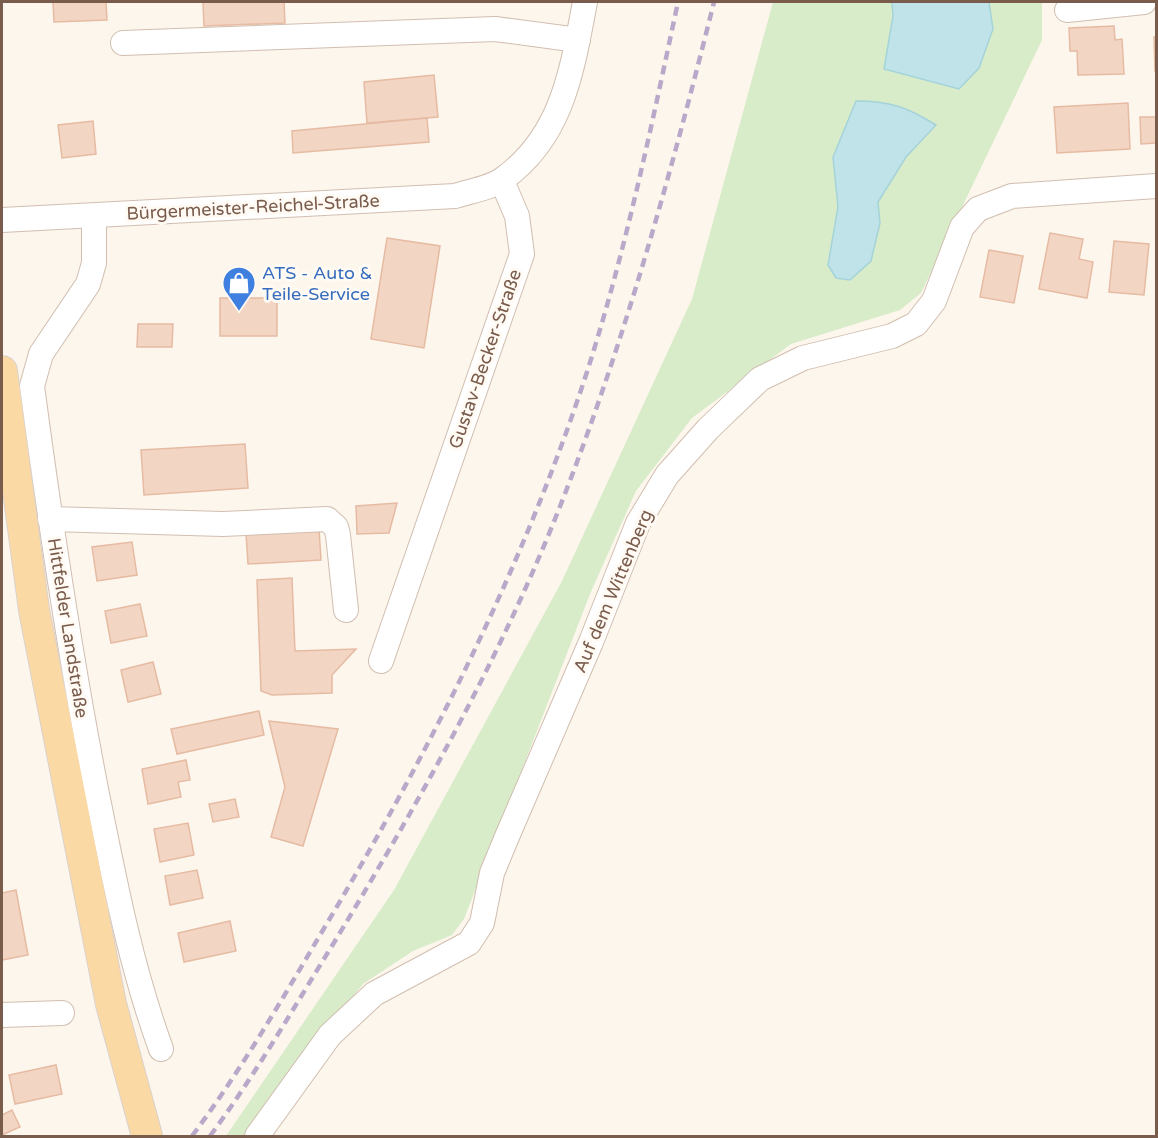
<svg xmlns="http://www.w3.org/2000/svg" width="1158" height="1138" font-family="'Varela Round',sans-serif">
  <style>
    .green { fill: #d8ecc9 }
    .water { fill: #bfe3e8; stroke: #a5d3da; stroke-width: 1.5 }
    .building { fill: #f3d5c3; stroke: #e6bba3; stroke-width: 1.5 }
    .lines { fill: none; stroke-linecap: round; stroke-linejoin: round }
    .minor-casing { stroke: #d1beb0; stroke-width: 26 }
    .major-casing { stroke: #dad1cd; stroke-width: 32 }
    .minor { stroke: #fff; stroke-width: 24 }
    .major { stroke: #fbd9a5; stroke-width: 30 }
    .rail { stroke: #b9a8c9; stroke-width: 4.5; stroke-dasharray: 9 6; stroke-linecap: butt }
    .labels { text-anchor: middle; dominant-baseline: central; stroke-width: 6; stroke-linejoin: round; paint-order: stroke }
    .street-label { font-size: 18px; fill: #7a5c4d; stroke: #fffaf3 }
    .shop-label { font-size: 18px; fill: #366cbe; stroke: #fffaf3; text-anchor: start }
  </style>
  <rect width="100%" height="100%" fill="#fdf6ec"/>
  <polygon class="green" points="773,2 1042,2 1042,40 921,293 900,310 791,344 692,418 636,491 590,594 464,919 452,935 413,951 363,984 317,1041 247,1136 226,1136 394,890 562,581 692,299"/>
  <g class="water">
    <polygon points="892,2 989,2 993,29 979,68 959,89 884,69 893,16"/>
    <path d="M856,101c34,0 51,6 80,24l-30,32 -28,45 2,21 -9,38 -21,19 -14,-2 -8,-13 10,-58 -5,-50z"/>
  </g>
  <g class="building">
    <polygon points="53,2 106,2 107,20 54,22"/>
    <polygon points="203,2 284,2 285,23 204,26"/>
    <polygon points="1114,26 1115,40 1122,39 1124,74 1078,75 1077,51 1070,51 1069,28"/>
    <polygon points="1154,37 1156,37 1156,71 1155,71"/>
    <polygon points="434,75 438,117 367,123 364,82"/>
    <polygon points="1128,103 1130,149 1057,153 1054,107"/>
    <polygon points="1140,117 1156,117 1156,143 1141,144"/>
    <polygon points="427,118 429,142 293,153 292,131"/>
    <polygon points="93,121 96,154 62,158 58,125"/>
    <polygon points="1050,233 1083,239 1079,259 1093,262 1087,298 1039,289"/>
    <polygon points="387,238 440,246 424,348 371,339"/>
    <polygon points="1114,241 1149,244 1144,295 1109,292"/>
    <polygon points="989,250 1023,256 1014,303 980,297"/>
    <rect x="220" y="298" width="57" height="38"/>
    <polygon points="138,324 173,324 172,347 137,347"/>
    <polygon points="245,444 248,488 144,495 141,450"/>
    <polygon points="397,503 389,533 357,534 356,506"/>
    <polygon points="319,529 321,560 248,564 246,533"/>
    <polygon points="132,542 137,575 97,581 92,547"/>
    <polygon points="292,578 295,651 356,649 332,675 332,693 272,695 261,691 257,580"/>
    <polygon points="140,604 147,636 111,643 105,611"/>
    <polygon points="153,662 161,694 128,702 121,670"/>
    <polygon points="259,711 264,735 177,754 171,729"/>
    <polygon points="269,721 338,729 303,846 271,837 285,787"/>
    <polygon points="186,760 190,780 178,782 181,797 148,804 142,769"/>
    <polygon points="235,799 239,817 213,822 209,804"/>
    <polygon points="188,823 194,855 160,862 154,829"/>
    <polygon points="197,870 203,898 170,905 165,876"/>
    <polygon points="16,890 28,955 2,960 2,893"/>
    <polygon points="230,921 236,951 184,962 178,933"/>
    <polygon points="56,1065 62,1094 15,1104 9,1075"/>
    <polygon points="12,1110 20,1127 2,1135 2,1115"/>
  </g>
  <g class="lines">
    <g class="minor-casing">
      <g id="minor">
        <polyline points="1067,10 1144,2"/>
        <polyline points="123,43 495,29 578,40"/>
        <path d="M94,216v47l-6,21 -47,70 -9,32c18,135 38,270 64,403 18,89 34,175 65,260"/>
        <path d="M2,220l453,-24c15,-5 36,-8 48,-17 60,-43 69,-109 82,-177"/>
        <polyline points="50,519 223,524 327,519 336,527 338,535 346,610"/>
        <polyline points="381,661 522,254 517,216 502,181"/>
        <polyline points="2,1015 62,1013"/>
        <polyline points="257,1136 330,1035 374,994 469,943 482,923 492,873 506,839 591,642 638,523 667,475 708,429 760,379 803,358 892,336 916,324 934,301 962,227 978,209 1012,196 1156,186"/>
      </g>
    </g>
    <g class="major-casing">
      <polyline id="major" points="2,371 34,610 111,1004 147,1136"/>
    </g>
    <use href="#minor" class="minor"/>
    <use href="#major" class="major"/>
    <g class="rail">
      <path d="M192,1136c51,-68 93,-142 137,-216 102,-172 193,-351 256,-542 40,-123 66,-250 93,-376"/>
      <path d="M210,1136c46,-62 84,-129 125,-195 81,-134 159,-272 218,-417 68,-169 117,-346 161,-522"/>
    </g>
  </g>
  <defs>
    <g id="shop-pin" transform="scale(1.725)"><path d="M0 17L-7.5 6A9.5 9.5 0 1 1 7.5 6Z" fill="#3f7fe0" stroke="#fffaf3"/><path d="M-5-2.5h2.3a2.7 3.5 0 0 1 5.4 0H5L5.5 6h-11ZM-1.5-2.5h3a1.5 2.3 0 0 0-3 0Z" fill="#fff"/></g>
  </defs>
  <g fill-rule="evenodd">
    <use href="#shop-pin" x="239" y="283"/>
  </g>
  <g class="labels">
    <g class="street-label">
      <text transform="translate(253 207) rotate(-3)">Bürgermeister-Reichel-Straße</text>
      <text transform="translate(485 359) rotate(-71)">Gustav-Becker-Straße</text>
      <text transform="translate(613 591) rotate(-67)">Auf dem Wittenberg</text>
      <text transform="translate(68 628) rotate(81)">Hittfelder Landstraße</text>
    </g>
    <g class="shop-label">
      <text x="262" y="273">ATS - Auto &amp;<tspan x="262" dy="21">Teile-Service</tspan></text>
    </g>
  </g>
  <rect width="1158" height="1138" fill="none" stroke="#7a5c4d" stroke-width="6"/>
</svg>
